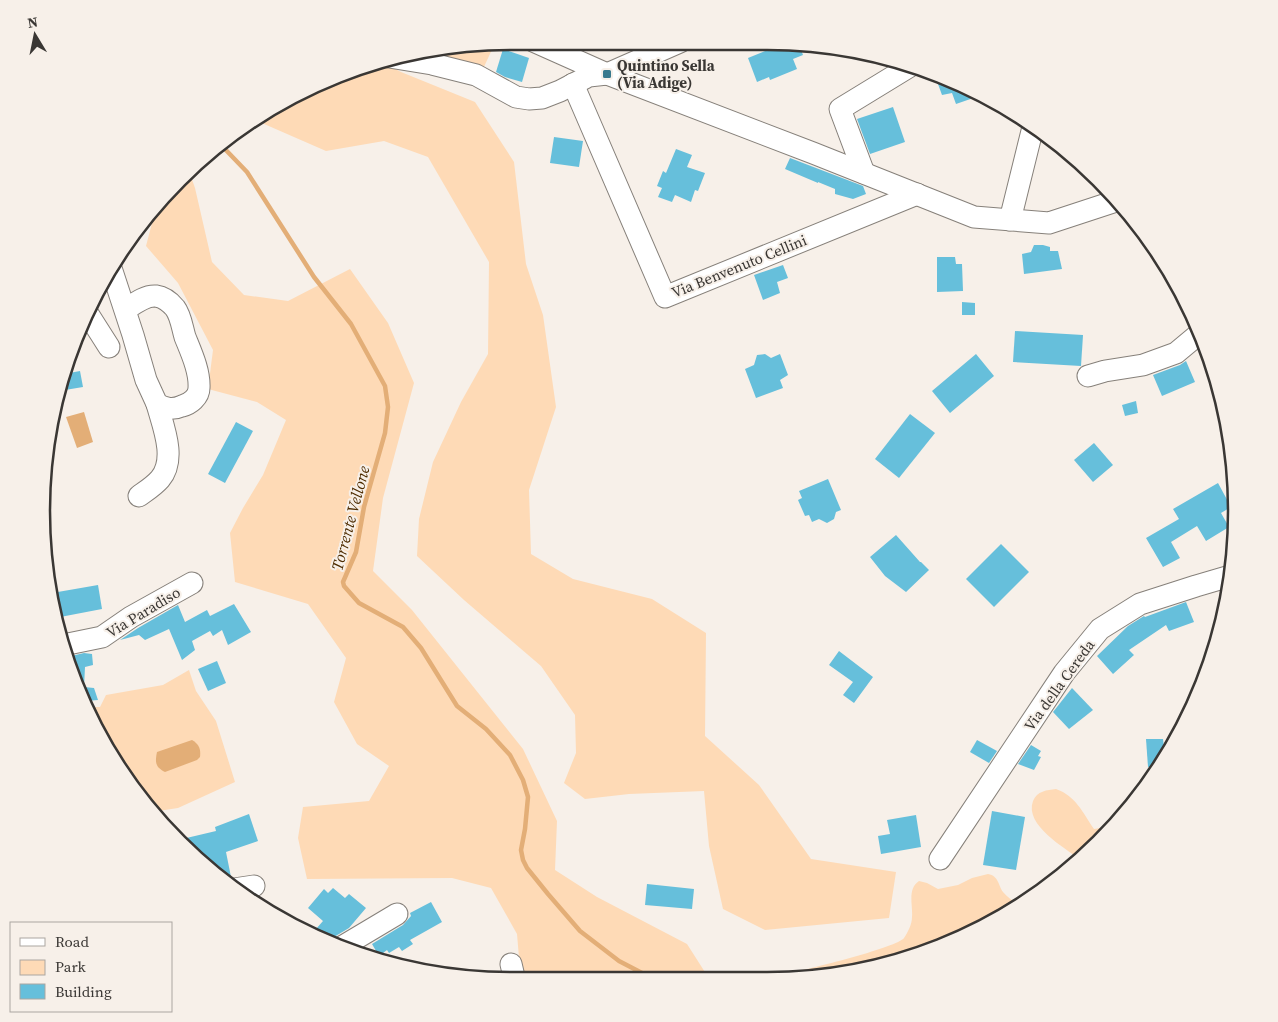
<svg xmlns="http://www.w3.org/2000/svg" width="1278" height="1022" font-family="'Source Serif 4',serif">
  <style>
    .green { fill: #fedab6 }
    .water { fill: #e3ae77 }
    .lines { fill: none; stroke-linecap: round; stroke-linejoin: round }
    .stream { stroke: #e3ae77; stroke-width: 4.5 }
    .building { fill: #66bfdb }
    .minor-casing { stroke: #86807a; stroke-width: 23 }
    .minor { stroke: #fff; stroke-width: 21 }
    .poi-dot { fill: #39798d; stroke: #f7f0e9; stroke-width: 2 }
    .labels { text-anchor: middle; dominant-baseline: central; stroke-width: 4; stroke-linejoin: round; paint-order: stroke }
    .poi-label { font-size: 15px; font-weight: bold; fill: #3a3734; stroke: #f7f0e9; text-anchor: start }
    .street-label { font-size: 15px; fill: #3a3734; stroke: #f7f0e9 }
    .water-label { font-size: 16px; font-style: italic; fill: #4e2c00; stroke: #f7f0e9 }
    .rim { fill: none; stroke: #3a3734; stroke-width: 2.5 }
  </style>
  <rect width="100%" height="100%" fill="#f7f0e9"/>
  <g class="green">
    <polygon points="495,43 483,69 433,52"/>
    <polygon points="380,61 401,72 475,102 514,162 526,264 543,315 556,407 529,490 531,554 573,579 652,599 706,633 705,736 759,785 811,859 896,872 889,918 765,930 723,909 709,846 704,791 629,794 585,799 564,783 576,753 575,715 541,666 464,600 417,556 419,519 433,462 461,402 488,354 489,262 428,157 384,141 326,151 255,120 276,104"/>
    <polygon points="189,171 195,188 212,262 244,295 288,301 350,269 388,323 414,383 383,498 373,571 412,610 523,749 557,821 555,870 597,897 687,944 710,980 521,981 517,934 491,888 452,878 307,879 298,838 303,807 369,801 389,766 357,744 334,702 346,658 308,604 235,582 230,533 243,508 263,475 286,420 257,402 208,389 213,350 178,283 146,246 156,208 179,179"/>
    <polygon points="189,670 196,691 216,721 235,782 178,808 152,812 104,746 89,709 90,707 100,707 106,695 163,685"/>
    <path d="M1056,789c20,7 27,24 38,40l18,-3 -31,34c-16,-12 -57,-35 -48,-59 4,-10 14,-11 23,-12z"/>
    <path d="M988,874c11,2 10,11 15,18 4,5 11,10 17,13l-18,13 -113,47 -91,15h-6l6,-9c16,-3 99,-24 106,-33 4,-6 8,-14 8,-21 1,-12 -5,-28 7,-36l8,2 11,6 20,-4 14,-7z"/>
  </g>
  <g class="water">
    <polygon points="84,412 93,442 77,448 66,417"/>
    <path d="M192,740c7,4 9,9 8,17l-3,3 -32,12c-10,-5 -10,-10 -8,-20z"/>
  </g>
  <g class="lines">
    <polyline class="stream" points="222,146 247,172 314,277 351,324 385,386 388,407 385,433 364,507 356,552 343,582 344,586 359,603 403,627 421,648 457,706 486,729 510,755 523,780 528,797 525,829 521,850 523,860 527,868 548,894 580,931 619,961 642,973 663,978 667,980"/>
  </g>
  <g class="building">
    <polygon points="767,42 798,42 803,55 793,59 797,69 770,80 769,77 757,82 748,58 770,49"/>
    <polygon points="503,49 529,58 522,82 505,77 496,72"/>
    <polygon points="934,73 967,88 982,95 956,104 952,93 942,95"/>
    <polygon points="893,107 905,142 870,154 857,119"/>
    <polygon points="554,137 583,141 579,167 550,163"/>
    <polygon points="676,149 692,155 687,167 705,173 698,191 695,190 691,202 675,195 672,202 658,197 662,188 657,186 663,171 666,173"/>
    <polygon points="790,158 863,186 866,194 853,199 835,194 835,189 818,182 818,183 785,169"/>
    <polygon points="1034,245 1043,245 1050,247 1050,251 1058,251 1062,269 1024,274 1022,254 1031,252"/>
    <polygon points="937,257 955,257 956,264 962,264 963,291 937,292"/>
    <polygon points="783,265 788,278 777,282 780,293 763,300 754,275"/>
    <polygon points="962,302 975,303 975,315 962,315"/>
    <polygon points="1015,331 1083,335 1081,366 1013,362"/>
    <polygon points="765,354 771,358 780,354 788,375 780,380 783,388 756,398 745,369 754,365 757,355"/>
    <polygon points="976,354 994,376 950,413 932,391"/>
    <polygon points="1186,361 1195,382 1162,396 1153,375 1180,365"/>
    <polygon points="80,371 83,387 65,390 63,377 64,374"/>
    <polygon points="1136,401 1138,413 1125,416 1122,405"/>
    <polygon points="910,414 935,433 899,478 875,459"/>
    <polygon points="236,422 253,431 225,483 208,474"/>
    <polygon points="1094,443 1113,465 1093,482 1074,460"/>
    <polygon points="828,479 841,510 836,512 834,519 827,523 819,519 812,522 809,515 805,516 798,500 802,498 799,491"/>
    <polygon points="1218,483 1231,507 1221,513 1229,527 1206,541 1197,526 1171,542 1180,558 1163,567 1146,538 1179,519 1173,509"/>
    <polygon points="896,535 920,562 921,562 929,570 906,592 885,576 870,557"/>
    <polygon points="1001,544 1029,572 994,607 966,579"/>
    <polygon points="98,585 102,609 55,618 52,593"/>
    <polygon points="1186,602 1194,622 1169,631 1166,625 1129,650 1134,655 1113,674 1097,656 1128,626 1144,616 1145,617"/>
    <polygon points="234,604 251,632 228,645 222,630 213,636 210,631 192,641 195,650 182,660 169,629 145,640 139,635 120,640 138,628 178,605 185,622 207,610 210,616"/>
    <polygon points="839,651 873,677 854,703 843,695 853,682 829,665"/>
    <polygon points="84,653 92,654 93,665 85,667 84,687 94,688 98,700 85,701 67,657"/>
    <polygon points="217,661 226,683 208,691 198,669"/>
    <polygon points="1072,688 1093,710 1069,729 1053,712"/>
    <polygon points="1146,739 1163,739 1165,756 1159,766 1148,767"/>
    <polygon points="977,740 997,751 989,763 970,752"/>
    <polygon points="1031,745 1041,751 1038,756 1041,757 1034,770 1018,764"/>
    <polygon points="992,811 1025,817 1016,870 983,865"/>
    <polygon points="249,814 258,841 226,852 231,877 227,879 224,882 178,840 216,831 215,827"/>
    <polygon points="916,815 921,847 881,854 878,836 890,834 887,820"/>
    <polygon points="647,884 694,889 692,909 645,905"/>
    <polygon points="333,888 345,898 349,894 366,908 349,928 334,937 330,941 316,929 323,921 308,908 324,889 328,893"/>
    <polygon points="431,902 442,922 410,940 413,944 402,951 399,947 389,953 387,950 379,956 372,944 403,925 411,916 410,913"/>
  </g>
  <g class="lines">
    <g class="minor-casing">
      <g id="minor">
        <polyline points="533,41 607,74 813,153 974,217 1049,223 1113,202"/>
        <polyline points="389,57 432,64 476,75 516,97 529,99 542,98 560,91 589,76 607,74 680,42"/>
        <polyline points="573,84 665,297 917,194"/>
        <polyline points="864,173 840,109 912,65"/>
        <polyline points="1010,220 1033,127"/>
        <path d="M110,268l2,3 21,64 13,45 11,24c9,5 16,6 25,2 8,-2 17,-9 17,-18 1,-17 -8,-36 -14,-51 -3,-10 -4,-21 -10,-29 -5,-6 -12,-11 -19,-12 -11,-1 -22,8 -31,14"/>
        <polyline points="88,314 109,347"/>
        <polyline points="1088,376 1105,371 1143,365 1176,353 1200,333"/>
        <path d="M139,496c7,-5 15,-10 21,-17 17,-20 3,-53 -3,-75"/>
        <polyline points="63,645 102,637 131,617 192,583"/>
        <polyline points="940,859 1064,673 1100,629 1140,604 1196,586 1230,576"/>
        <polyline points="234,889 254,886"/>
        <polyline points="340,948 397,914"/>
        <polyline points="511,964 515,981"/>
      </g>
    </g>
    <use href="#minor" class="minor"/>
  </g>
  <rect class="poi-dot" x="602" y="69" width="10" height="10" rx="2.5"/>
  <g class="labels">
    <g class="poi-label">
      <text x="617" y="65">Quintino Sella<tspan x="617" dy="17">(Via Adige)</tspan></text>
    </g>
    <g class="street-label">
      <text transform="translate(739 266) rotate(-22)">Via Benvenuto Cellini</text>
      <text transform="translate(143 612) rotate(-31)">Via Paradiso</text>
      <text transform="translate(1059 685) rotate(-54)">Via della Cereda</text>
    </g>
    <g class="water-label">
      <text transform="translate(350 518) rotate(-75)">Torrente Vellone</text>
    </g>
  </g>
  <path d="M0 0H1278V1022H0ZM511 50H767A461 461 0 0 1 1228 511V511A461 461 0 0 1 767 972H511A461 461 0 0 1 50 511V511A461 461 0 0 1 511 50Z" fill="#f7f0e9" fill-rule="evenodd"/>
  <path class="rim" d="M511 50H767A461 461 0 0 1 1228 511V511A461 461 0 0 1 767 972H511A461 461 0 0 1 50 511V511A461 461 0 0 1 511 50Z"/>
  <rect x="10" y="922" width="162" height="90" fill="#f7f0e9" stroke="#aba6a1"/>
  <rect x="20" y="938" width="25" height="8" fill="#ffffff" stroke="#aba6a1"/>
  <text x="55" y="947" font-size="15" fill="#3a3734">Road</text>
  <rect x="20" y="960" width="25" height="15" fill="#fedab6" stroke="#aba6a1"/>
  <text x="55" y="972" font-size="15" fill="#3a3734">Park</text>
  <rect x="20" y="984" width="25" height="15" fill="#66bfdb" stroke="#aba6a1"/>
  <text x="55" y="997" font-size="15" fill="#3a3734">Building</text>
  <g transform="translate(35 35) rotate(350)" stroke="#f7f0e9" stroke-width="4" paint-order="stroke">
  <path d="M0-4L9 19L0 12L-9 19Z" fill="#3a3734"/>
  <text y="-8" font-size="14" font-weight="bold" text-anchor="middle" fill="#3a3734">N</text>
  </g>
</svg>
